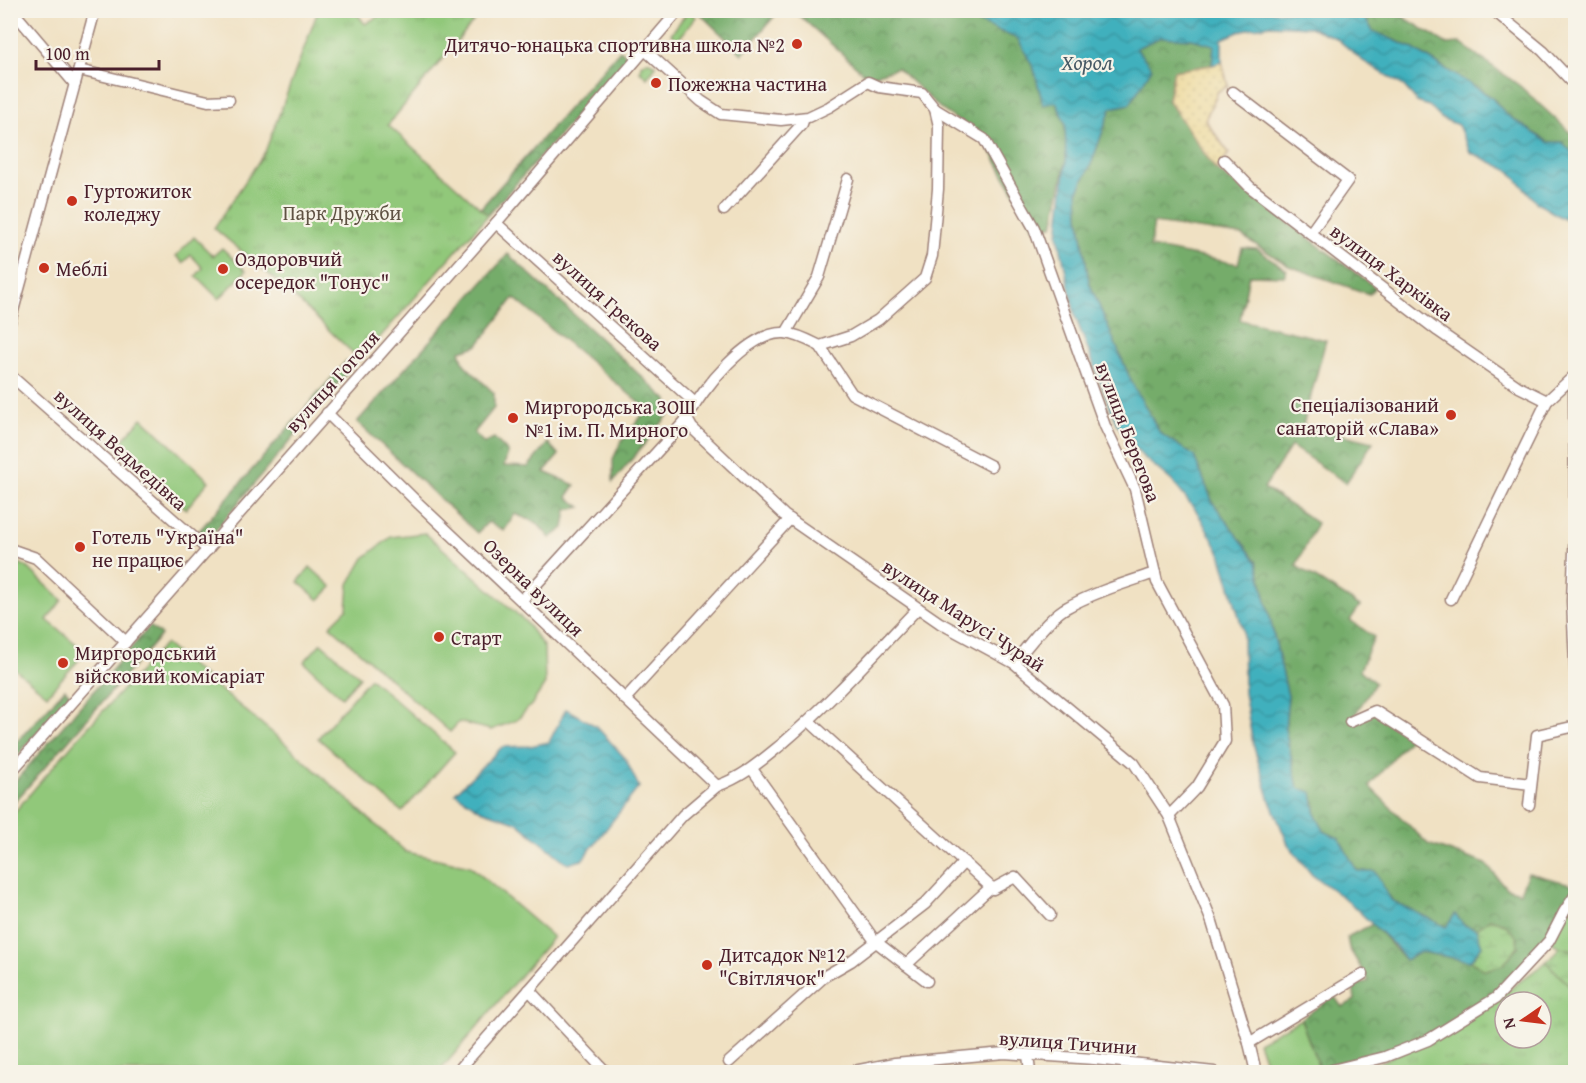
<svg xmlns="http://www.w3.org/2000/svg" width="1586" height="1083" font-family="'Gentium Book Plus',serif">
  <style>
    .grass { fill: #91c87a; stroke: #6e7452; stroke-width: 1.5 }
    .forest { fill: url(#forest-crowns); stroke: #5f664a; stroke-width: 1.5 }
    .wetland { fill: url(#wetland-marsh); stroke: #6e7452; stroke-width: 1.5 }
    .sand { fill: url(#sand-dots); stroke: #9c7c64; stroke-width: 1.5 }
    .park { fill: url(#park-tufts); stroke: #6e7452; stroke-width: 1.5; fill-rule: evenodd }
    .water { fill: url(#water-waves); stroke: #466874; stroke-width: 1.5 }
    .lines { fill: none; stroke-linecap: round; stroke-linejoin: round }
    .minor-casing { stroke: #9d8077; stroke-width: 13 }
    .minor { stroke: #fff; stroke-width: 10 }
    .poi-dot { fill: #c8321e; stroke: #f7f3e8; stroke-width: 2 }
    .labels { text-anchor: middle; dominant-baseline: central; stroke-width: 4.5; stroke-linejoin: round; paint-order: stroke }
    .poi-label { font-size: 20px; fill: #4a1f2b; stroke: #f7f3e8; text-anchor: start }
    .park-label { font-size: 20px; fill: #5f5243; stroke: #f7f3e8 }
    .street-label { font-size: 20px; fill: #4a1f2b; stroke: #f7f3e8 }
    .water-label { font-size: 21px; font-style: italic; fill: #465965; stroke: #f7f3e8 }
  </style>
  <defs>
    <pattern id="forest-crowns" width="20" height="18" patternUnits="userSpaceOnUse" patternTransform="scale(1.5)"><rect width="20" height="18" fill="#74ac6a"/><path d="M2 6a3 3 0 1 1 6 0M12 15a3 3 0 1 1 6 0" fill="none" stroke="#618b57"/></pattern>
    <pattern id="wetland-marsh" width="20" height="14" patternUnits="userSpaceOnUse" patternTransform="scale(1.5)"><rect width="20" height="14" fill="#91c87a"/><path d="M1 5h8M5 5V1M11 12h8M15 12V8" fill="none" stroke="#7fab6a"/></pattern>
    <pattern id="sand-dots" width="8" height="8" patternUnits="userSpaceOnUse" patternTransform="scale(1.5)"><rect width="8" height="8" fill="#eeda9e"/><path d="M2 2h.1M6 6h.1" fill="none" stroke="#cebb88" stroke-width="1.8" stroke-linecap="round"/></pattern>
    <pattern id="park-tufts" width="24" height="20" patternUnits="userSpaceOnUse" patternTransform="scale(1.5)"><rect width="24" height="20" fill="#91c87a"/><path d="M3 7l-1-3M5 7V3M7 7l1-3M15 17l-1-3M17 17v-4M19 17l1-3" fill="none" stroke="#7fab6a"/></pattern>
    <pattern id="water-waves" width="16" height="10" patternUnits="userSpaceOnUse" patternTransform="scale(1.5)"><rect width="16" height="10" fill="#41b0bd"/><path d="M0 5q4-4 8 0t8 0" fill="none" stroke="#388f9a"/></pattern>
  </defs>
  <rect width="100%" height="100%" fill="#f7f3e8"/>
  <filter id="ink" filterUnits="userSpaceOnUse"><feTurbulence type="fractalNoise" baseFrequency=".0167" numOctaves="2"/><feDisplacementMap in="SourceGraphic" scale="12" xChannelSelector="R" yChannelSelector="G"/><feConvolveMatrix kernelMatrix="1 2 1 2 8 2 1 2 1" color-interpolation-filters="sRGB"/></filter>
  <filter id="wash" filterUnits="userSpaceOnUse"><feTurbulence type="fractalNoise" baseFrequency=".008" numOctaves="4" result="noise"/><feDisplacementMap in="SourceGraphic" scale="24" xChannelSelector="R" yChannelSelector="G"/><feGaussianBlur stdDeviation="1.35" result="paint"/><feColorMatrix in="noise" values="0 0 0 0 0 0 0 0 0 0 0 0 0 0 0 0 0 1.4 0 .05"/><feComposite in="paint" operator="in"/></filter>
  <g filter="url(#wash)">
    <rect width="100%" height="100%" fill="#f0e1c3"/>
    <g class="grass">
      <polygon points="688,11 696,17 678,40 671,34"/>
      <polygon points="645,62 650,62 656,66 647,78 640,71 641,65"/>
      <polygon points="194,237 213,256 222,248 246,271 219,299 196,276 203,268 191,255 183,263 176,256"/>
      <polygon points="142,418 209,481 186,509 118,445"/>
      <polygon points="425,533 525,621 544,647 545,684 532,704 517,720 491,730 459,722 450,732 330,626 347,609 349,584 364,558 391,537"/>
      <polygon points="10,559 27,567 62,600 47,620 86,652 47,695 11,666"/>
      <polygon points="310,567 332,587 319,600 298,582"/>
      <polygon points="321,643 360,677 342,697 304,662"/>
      <polygon points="165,644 286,744 406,852 470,866 553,937 439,1072 11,1072 11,816 77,739"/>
      <polygon points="370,678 455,752 402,812 318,738"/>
      <polygon points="1575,894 1575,951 1560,947 1549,941"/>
      <polygon points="1301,1019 1319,1068 1266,1065 1258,1042"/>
    </g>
    <g class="forest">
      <polygon points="697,11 779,11 742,54"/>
      <polygon points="794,11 953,11 1018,39 1034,69 1043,104 1056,102 1065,123 1066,161 1053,226 1034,228 984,139 941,109 897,68 868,77"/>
      <polygon points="1360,11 1394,11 1447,44 1460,43 1520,86 1575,137 1575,155 1562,142 1548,142 1507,115 1490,96 1410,47 1373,31"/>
      <polygon points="1161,37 1192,39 1214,45 1212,65 1174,71 1168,100 1216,170 1375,287 1369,294 1289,266 1241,235 1154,223 1150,247 1238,264 1242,248 1257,249 1287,270 1284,276 1249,275 1240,320 1326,340 1303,425 1373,442 1346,483 1291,446 1264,488 1317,523 1296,566 1360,606 1350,620 1374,637 1360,670 1375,683 1351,721 1375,711 1413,735 1369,786 1428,844 1486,864 1506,888 1520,892 1528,873 1575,885 1575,894 1549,941 1496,998 1428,1040 1319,1068 1301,1019 1334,996 1342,1007 1355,1000 1353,986 1369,981 1349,948 1347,937 1373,924 1405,960 1421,952 1470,961 1485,970 1502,965 1518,947 1490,919 1476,929 1464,925 1446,927 1391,900 1375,871 1357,872 1339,838 1325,832 1316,816 1314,802 1298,788 1285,729 1288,696 1257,562 1213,503 1194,456 1160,433 1132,383 1089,282 1079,216 1078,191 1092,162 1111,108 1130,104 1138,90 1136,48"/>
      <polygon points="620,50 629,57 488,215 480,209"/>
      <polygon points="508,254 667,400 670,413 613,482 613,459 621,442 647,409 514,298 477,346 460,351 464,364 494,393 494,408 474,433 484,443 494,438 508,452 504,466 528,467 548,443 559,455 544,472 575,485 567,497 581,507 567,510 564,528 550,538 537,523 515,514 504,531 488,522 477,533 357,422"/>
      <polygon points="346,361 352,367 208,539 199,531"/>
      <polygon points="150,626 161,635 11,806 11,786"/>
      <polygon points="65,689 70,695 11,763 11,748"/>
    </g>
    <g class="wetland">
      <polygon points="1490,919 1505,924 1517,937 1518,947 1502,965 1485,970 1470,961 1482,946 1476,929"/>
      <polygon points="1560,947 1575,951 1575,991 1546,962"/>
    </g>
    <polygon class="sand" points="1222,62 1228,86 1218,91 1205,120 1229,153 1216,170 1168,100 1174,71 1212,65"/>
    <g class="park">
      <polygon points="318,11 355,11 365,24 384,13 383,11 482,11 388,125 488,215 360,360 284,287 214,228 265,152"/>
      <path d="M1546,962l29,29v81h-199l-1,-7 103,-52zM1505,1002h36v36h-36z"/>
    </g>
    <g class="water">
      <polygon points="953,11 1360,11 1373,31 1410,47 1490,96 1507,115 1548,142 1562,142 1575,155 1575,226 1537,203 1510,171 1470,152 1458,125 1441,118 1429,106 1417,102 1404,86 1363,61 1336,38 1310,27 1270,25 1243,30 1222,39 1222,62 1212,65 1214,45 1192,39 1161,37 1136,48 1152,68 1130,104 1111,108 1092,162 1078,191 1079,216 1089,282 1132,383 1160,433 1194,456 1213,503 1257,562 1288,696 1285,729 1298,788 1312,792 1316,816 1325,832 1339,838 1357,871 1375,871 1391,900 1446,927 1455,914 1464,925 1476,929 1482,946 1470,961 1421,952 1405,960 1395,946 1348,901 1312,875 1288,844 1270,801 1253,744 1244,693 1243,630 1220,553 1197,512 1172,481 1142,456 1116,423 1075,316 1058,235 1066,161 1065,123 1056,102 1043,105 1034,69 1018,39"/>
      <polygon points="566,709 596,726 625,758 639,787 582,860 568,864 516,822 481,810 455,793 502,747 530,746 549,742"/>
    </g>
  </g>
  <g filter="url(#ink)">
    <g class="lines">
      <g class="minor-casing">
        <g id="minor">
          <polyline points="12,10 75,84"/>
          <polyline points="1493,10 1543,51 1576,86"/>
          <polyline points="79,70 208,101 229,100"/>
          <polyline points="1233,92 1348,180 1311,232"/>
          <polyline points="935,109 984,139 1034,228 1105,426 1135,489 1157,582 1223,705 1225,741 1197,787 1169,816"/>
          <polyline points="1224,160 1250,187 1438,331 1519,387 1547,401"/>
          <polyline points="724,210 802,124 804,118"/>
          <polyline points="496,223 695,403"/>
          <polyline points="10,322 95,10"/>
          <polyline points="786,333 819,277 848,179"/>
          <polyline points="820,346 852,394 991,466"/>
          <polyline points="1576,373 1574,376 1575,528 1572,601 1576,684"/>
          <polyline points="10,375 208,550"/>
          <path d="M327,413l91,90 299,283c26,-9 44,-25 65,-42 49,-42 92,-90 136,-136"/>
          <polyline points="687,419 692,428 784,515 940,623 1014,663 1134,763 1169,816 1212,922 1249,1043 1256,1072"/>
          <polyline points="10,549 36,558 126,642"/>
          <polyline points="1451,599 1547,401 1574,376"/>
          <path d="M522,600l165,-181c14,-29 62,-89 98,-86 12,1 25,8 35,13l31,-10 27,-16 47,-42 7,-22 6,-67 1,-63 -4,-17 -13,-16 -43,-6 -11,-5 -39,25 -21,10 -27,3 -60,-6 -20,-13 -55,-50"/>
          <path d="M1014,663c12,-15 34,-44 50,-54 28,-16 61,-26 91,-36"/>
          <polyline points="625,699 790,519"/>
          <polyline points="809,721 993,889 1015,877 1050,915"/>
          <polyline points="1350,722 1375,711 1480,778 1531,784"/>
          <polyline points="752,769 875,941 927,981"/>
          <polyline points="10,773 496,223 679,10"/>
          <polyline points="1529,805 1537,735 1576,726"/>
          <polyline points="906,965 991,887"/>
          <polyline points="529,990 606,1072"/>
          <polyline points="1249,1043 1363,974"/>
          <polyline points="1028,1055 1030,1072"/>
          <polyline points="729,1062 825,976 851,961 925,904 964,862"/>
          <polyline points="457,1072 683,815 717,786"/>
          <polyline points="849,1072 895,1063 1004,1053 1094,1059 1214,1072"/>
          <polyline points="1324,1072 1385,1057 1428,1040 1496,998 1549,941 1564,912 1576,894"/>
        </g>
      </g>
      <use href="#minor" class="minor"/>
    </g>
  </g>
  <g class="poi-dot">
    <circle cx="797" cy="44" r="6"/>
    <circle cx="656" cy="83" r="6"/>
    <circle cx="72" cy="201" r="6"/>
    <circle cx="44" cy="268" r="6"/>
    <circle cx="223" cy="269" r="6"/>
    <circle cx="1451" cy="415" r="6"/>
    <circle cx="513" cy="418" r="6"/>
    <circle cx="80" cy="547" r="6"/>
    <circle cx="439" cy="637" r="6"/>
    <circle cx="63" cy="663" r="6"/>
    <circle cx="707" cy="965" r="6"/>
  </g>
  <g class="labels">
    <g class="poi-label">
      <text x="785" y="44" text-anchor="end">Дитячо-юнацька спортивна школа №2</text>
      <text x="668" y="83">Пожежна частина</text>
      <text x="84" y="190">Гуртожиток<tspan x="84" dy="23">коледжу</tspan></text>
      <text x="235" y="258">Оздоровчий<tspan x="235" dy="23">осередок "Тонус"</tspan></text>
      <text x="56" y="268">Меблі</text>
      <text x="1439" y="404" text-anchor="end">Спеціалізований<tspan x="1439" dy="23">санаторій «Слава»</tspan></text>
      <text x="525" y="406">Миргородська ЗОШ<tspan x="525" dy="23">№1 ім. П. Мирного</tspan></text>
      <text x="92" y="536">Готель "Україна"<tspan x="92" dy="23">не працює</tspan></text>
      <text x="451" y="637">Старт</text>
      <text x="75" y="652">Миргородський<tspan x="75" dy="23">війсковий комісаріат</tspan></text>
      <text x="719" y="954">Дитсадок №12<tspan x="719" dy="23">"Світлячок"</tspan></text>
    </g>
    <g class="park-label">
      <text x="342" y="212">Парк Дружби</text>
    </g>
    <g class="street-label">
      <text transform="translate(1392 272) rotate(37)">вулиця Харківка</text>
      <text transform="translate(608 300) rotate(42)">вулиця Грекова</text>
      <text transform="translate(332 381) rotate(-48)">вулиця Гоголя</text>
      <text transform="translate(1129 432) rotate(69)">вулиця Берегова</text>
      <text transform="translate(121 449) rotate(42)">вулиця Ведмедівка</text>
      <text transform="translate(534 587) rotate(44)">Озерна вулиця</text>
      <text transform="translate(964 615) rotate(33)">вулиця Марусі Чурай</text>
      <text transform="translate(1068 1042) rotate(4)">вулиця Тичини</text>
    </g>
    <g class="water-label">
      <text x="1087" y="62">Хорол</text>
    </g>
  </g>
  <rect width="1586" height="1083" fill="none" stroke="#f7f3e8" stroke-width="36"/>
  <g transform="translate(1523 1020) rotate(256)"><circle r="28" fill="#f7f3e8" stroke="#b29e9c" stroke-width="1.5"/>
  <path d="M0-4.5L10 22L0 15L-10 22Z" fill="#c8321e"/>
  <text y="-9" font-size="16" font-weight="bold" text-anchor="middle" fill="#4a1f2b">N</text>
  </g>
  <path d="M36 60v9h123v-9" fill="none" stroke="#4a1f2b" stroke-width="3"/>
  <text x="45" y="60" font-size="18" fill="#4a1f2b" stroke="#f7f3e8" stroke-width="4.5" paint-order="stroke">100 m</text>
</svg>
